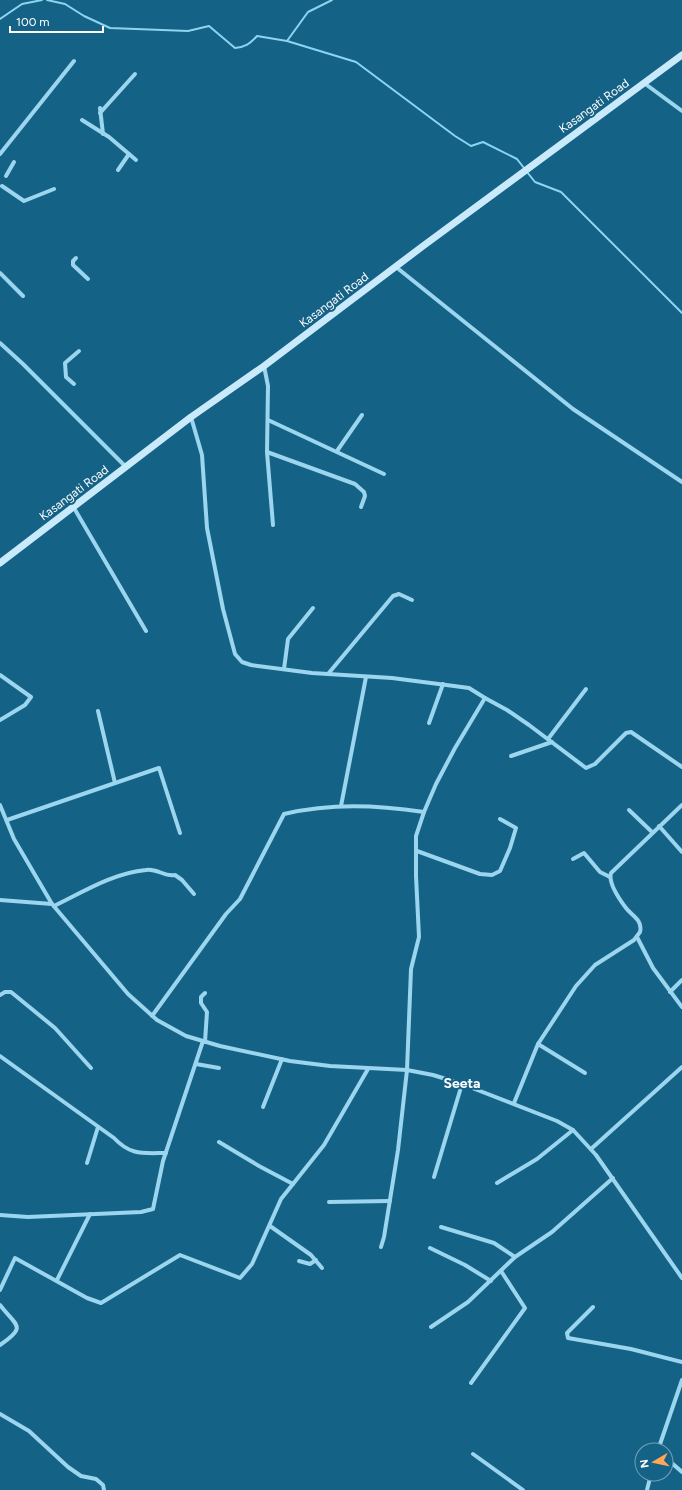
<svg xmlns="http://www.w3.org/2000/svg" width="682" height="1490" font-family="Figtree,sans-serif">
  <style>
    .lines { fill: none; stroke-linecap: round; stroke-linejoin: round }
    .stream { stroke: #8dd4f1; stroke-width: 2 }
    .street { stroke: #9bd5ee; stroke-width: 4 }
    .secondary { stroke: #c8eafa; stroke-width: 7 }
    .labels { text-anchor: middle; dominant-baseline: central; stroke-width: 4; stroke-linejoin: round; paint-order: stroke }
    .street-label { font-size: 12px; fill: #fff; stroke: #156287 }
    .quarter-label { font-size: 14px; font-weight: bold; fill: #fff; stroke: #156287 }
  </style>
  <rect width="100%" height="100%" fill="#156287"/>
  <g class="lines">
    <g class="stream">
      <path d="M47,0l18,4 19,12 26,12 78,3 21,-5 26,22c10,-1 15,-4 22,-12l30,5 69,21 99,74 16,10 12,-4 34,17 7,9"/>
      <polyline points="0,19 22,4 42,0"/>
      <polyline points="287,41 308,12 332,0"/>
      <polyline points="527,172 535,182 561,192 682,313"/>
    </g>
    <g class="street">
      <polyline points="644,83 682,111"/>
      <polyline points="100,108 103,134"/>
      <polyline points="100,113 135,74"/>
      <polyline points="82,120 109,137 129,154"/>
      <polyline points="0,154 74,61"/>
      <polyline points="118,170 129,154 136,160"/>
      <polyline points="6,176 14,162"/>
      <polyline points="2,186 24,201 54,189"/>
      <polyline points="76,258 73,261 73,265 88,279"/>
      <polyline points="396,267 573,409 682,482"/>
      <polyline points="0,273 23,296"/>
      <polyline points="0,343 23,364 126,467"/>
      <polyline points="264,366 268,386 267,452 273,525"/>
      <polyline points="74,384 66,377 65,363 79,351"/>
      <polyline points="191,417 202,455 207,528 223,609 235,654 242,662 251,665 312,673 392,678 454,686 469,688 485,698 455,748 436,784 424,812 416,836 416,876 419,937 411,969 407,1070 398,1150 384,1237 381,1247"/>
      <polyline points="268,420 384,474"/>
      <polyline points="337,451 362,415"/>
      <polyline points="267,452 355,484 364,492 365,496 361,507"/>
      <polyline points="74,508 146,631"/>
      <polyline points="284,669 288,639 313,608"/>
      <polyline points="328,674 393,596 399,594 412,600"/>
      <polyline points="0,675 31,697 25,705 0,720"/>
      <polyline points="485,698 507,710 529,725 586,768 595,764 626,733 631,732 682,767"/>
      <polyline points="98,711 115,783"/>
      <polyline points="429,723 443,684"/>
      <polyline points="548,739 586,689"/>
      <polyline points="511,756 552,742"/>
      <polyline points="0,805 14,839 52,904 128,994 157,1020 186,1036 220,1046 290,1061 330,1066 407,1070 433,1075 462,1084 557,1121 573,1130 596,1155 682,1278"/>
      <polyline points="341,806 366,677"/>
      <polyline points="629,810 652,832"/>
      <polyline points="7,820 159,768 180,833"/>
      <polyline points="659,826 682,852"/>
      <polyline points="417,851 480,874 492,875 500,871 510,848 516,828 500,819"/>
      <polyline points="573,859 584,853 600,872 610,877"/>
      <polyline points="0,900 52,904"/>
      <path d="M54,906c29,-14 59,-33 92,-36 11,-2 18,7 29,5l7,5 12,14"/>
      <polyline points="637,937 653,968 682,1007"/>
      <polyline points="670,992 682,980"/>
      <polyline points="205,993 201,997 201,1003 207,1012 205,1042"/>
      <polyline points="0,995 5,992 11,992 55,1028 91,1068"/>
      <path d="M152,1016l74,-102 14,-15 44,-85c47,-11 92,-9 140,-2"/>
      <polyline points="538,1044 585,1073"/>
      <path d="M0,1056l114,82c17,18 29,15 52,15"/>
      <polyline points="196,1064 219,1068"/>
      <path d="M514,1103l24,-59 38,-58 19,-21 39,-25 6,-8c3,-12 -8,-16 -14,-24 -6,-8 -18,-25 -15,-35l71,-68"/>
      <polyline points="263,1107 282,1059"/>
      <polyline points="219,1142 259,1166 293,1184"/>
      <polyline points="591,1149 682,1067"/>
      <polyline points="87,1163 98,1127"/>
      <polyline points="434,1177 462,1084"/>
      <polyline points="497,1183 537,1159 573,1130"/>
      <polyline points="329,1202 390,1201"/>
      <polyline points="0,1215 28,1217 141,1212 153,1209 163,1161 203,1041"/>
      <polyline points="270,1226 311,1255 322,1268"/>
      <polyline points="441,1227 494,1243 515,1257"/>
      <polyline points="430,1248 465,1265 491,1281"/>
      <polyline points="299,1261 310,1264 316,1260"/>
      <polyline points="57,1280 90,1214"/>
      <polyline points="0,1290 15,1258 87,1298 101,1303 180,1255 240,1278 252,1264 281,1199 324,1145 368,1069"/>
      <path d="M0,1305c16,21 28,21 0,40"/>
      <polyline points="593,1307 567,1333 568,1338 631,1349 682,1362"/>
      <polyline points="431,1327 468,1302 515,1257 552,1232 613,1178"/>
      <polyline points="471,1383 525,1308 501,1271"/>
      <polyline points="0,1414 29,1431 68,1467 81,1476 96,1479 103,1485 104,1490"/>
      <polyline points="658,1450 682,1380"/>
      <polyline points="473,1454 523,1490"/>
      <polyline points="666,1458 682,1472"/>
      <polyline points="647,1490 651,1474"/>
    </g>
    <polyline class="secondary" points="0,563 191,417 264,366 423,246 682,55"/>
  </g>
  <g class="labels">
    <g class="street-label">
      <text transform="translate(594 106) rotate(-36)">Kasangati Road</text>
      <text transform="translate(334 300) rotate(-37)">Kasangati Road</text>
      <text transform="translate(74 493) rotate(-37)">Kasangati Road</text>
    </g>
    <g class="quarter-label">
      <text x="462" y="1083">Seeta</text>
    </g>
  </g>
  <g transform="translate(654 1462) rotate(261)"><circle r="19" fill="#156287" stroke="#73a1b7"/>
  <path d="M0-3L7 15L0 10L-7 15Z" fill="#ffa758"/>
  <text y="-6" font-size="11" font-weight="bold" text-anchor="middle" fill="#ffffff">N</text>
  </g>
  <path d="M10 26v6h93v-6" fill="none" stroke="#ffffff" stroke-width="2"/>
  <text x="16" y="26" font-size="12" fill="#ffffff" stroke="#156287" stroke-width="3" paint-order="stroke">100 m</text>
</svg>
